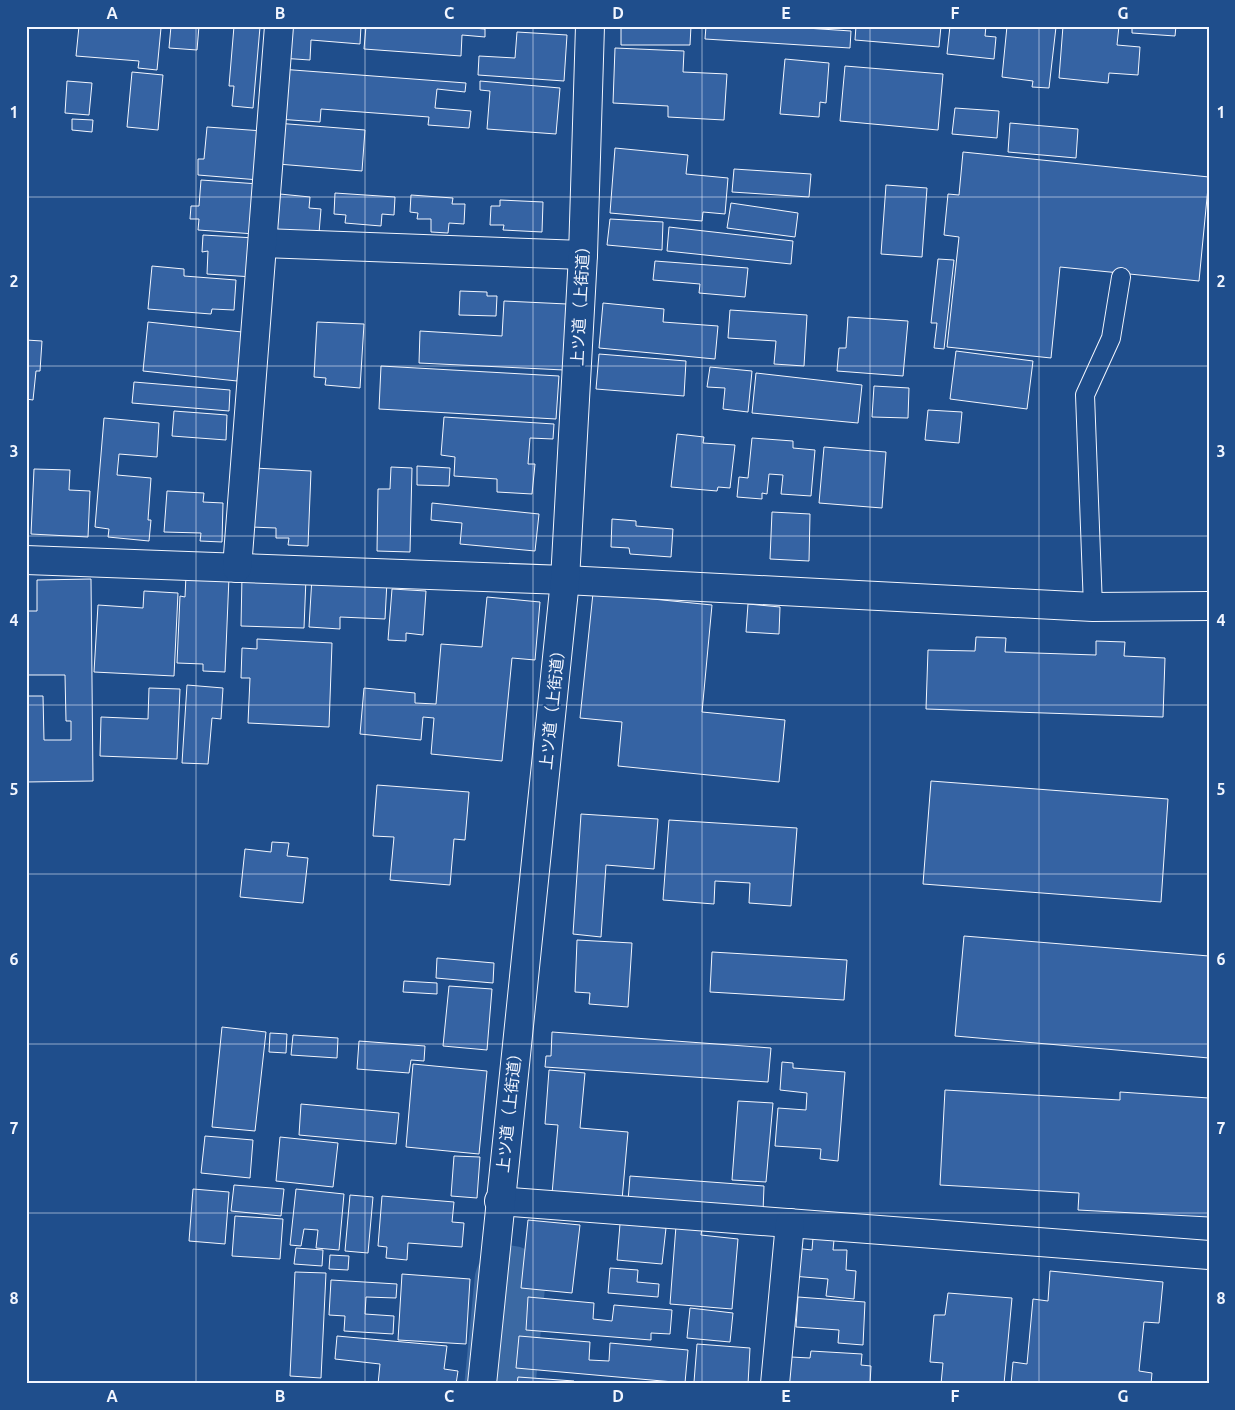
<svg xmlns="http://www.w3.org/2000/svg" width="1235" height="1410" font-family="Ubuntu,'Noto Sans JP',sans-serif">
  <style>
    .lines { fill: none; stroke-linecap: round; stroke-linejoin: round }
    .river { stroke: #3b69a3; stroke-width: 71 }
    .building { fill: #3563a3; stroke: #f2f6ff }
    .service-casing { stroke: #f2f6ff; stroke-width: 20 }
    .minor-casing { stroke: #f2f6ff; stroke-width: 30 }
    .service { stroke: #1f4e8c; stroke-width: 18 }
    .minor { stroke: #1f4e8c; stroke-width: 28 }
    .grid { fill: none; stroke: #f2f6ff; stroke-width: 1; stroke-opacity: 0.55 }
    .labels { text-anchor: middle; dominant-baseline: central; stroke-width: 4; stroke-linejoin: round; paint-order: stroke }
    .street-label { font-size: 16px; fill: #f2f6ff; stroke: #1f4e8c }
    .neatline { fill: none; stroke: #f2f6ff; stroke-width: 2 }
    .grid-label { font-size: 16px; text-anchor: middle; font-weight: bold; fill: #f2f6ff }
  </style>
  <rect width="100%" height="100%" fill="#1f4e8c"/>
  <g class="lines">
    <polyline class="river" points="500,1384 510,1281"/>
  </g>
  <g class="building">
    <polygon points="79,26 161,28 157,70 138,68 139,61 76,56"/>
    <polygon points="171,26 199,26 197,50 169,48"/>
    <polygon points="234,26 260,27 253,108 232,106 234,86 229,86"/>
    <polygon points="282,26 361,26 360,44 311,40 310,60 280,58"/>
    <polygon points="366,26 449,26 485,29 485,37 462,35 461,56 364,49"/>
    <polygon points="621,26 691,26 690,45 621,45"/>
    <polygon points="706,26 776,26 851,31 850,48 705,39"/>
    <polygon points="856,26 941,26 939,47 855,40"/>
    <polygon points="950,26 986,26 985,36 996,37 994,59 947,54"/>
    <polygon points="1007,26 1056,27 1049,88 1032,87 1033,81 1002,77"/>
    <polygon points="1063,26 1119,26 1117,45 1140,47 1138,75 1109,73 1108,83 1059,78"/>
    <polygon points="1132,26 1176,26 1175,36 1132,33"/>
    <polygon points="517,32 567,35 564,81 478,75 479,56 515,58"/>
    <polygon points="615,48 684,51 683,72 727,74 724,120 668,117 668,106 613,103"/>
    <polygon points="785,59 829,63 826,103 820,102 819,117 780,114"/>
    <polygon points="845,66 943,74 938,130 840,121"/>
    <polygon points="280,69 466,83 465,92 437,89 435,108 471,111 469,128 428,125 429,117 321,109 320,122 277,119"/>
    <polygon points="132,72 163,75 158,130 127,127"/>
    <polygon points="67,81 92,83 89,115 65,113"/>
    <polygon points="480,81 560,88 556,134 487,129 490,91 480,90"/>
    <polygon points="955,108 999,111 997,138 952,134"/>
    <polygon points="72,119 93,120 92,132 72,130"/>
    <polygon points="276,123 365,130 362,171 278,164"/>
    <polygon points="1010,123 1078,129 1076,158 1008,152"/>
    <polygon points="207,127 263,131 259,180 198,175 198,159 204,159"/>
    <polygon points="615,148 688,155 686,174 728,178 725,214 703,212 702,221 610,213"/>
    <polygon points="963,152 1209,177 1199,281 1060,267 1051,358 947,347 959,237 944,235 948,194 959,195"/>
    <polygon points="734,169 811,174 809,197 732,192"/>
    <polygon points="201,180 259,184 255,234 198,230 199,219 190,219 191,206 199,206"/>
    <polygon points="886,185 927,188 922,257 881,254"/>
    <polygon points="335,193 395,197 394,215 382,214 381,226 345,223 346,215 334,214"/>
    <polygon points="280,194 310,197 309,208 321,209 319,233 277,230"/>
    <polygon points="411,195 453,198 452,204 465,204 464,224 449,223 448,233 431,232 431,219 417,219 418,213 410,212"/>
    <polygon points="500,200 543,202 542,232 503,230 504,225 490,225 491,206 500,206"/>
    <polygon points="731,203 798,213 795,237 727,228"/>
    <polygon points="610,219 663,222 662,250 607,245"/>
    <polygon points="669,227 793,241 791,264 667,251"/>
    <polygon points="203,235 255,238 253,277 207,274 208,251 202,252"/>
    <polygon points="938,259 954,260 944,349 934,348 937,323 931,323"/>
    <polygon points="655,261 748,268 745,297 699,293 700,284 653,280"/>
    <polygon points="152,266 184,269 184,276 236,280 234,310 212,309 211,314 148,309"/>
    <polygon points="460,291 487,292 487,296 497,296 496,316 459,315"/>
    <polygon points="504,301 567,304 564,370 419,363 420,331 502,336"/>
    <polygon points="603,303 664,309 663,322 718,326 715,359 599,348"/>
    <polygon points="730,310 807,315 804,366 774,364 776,341 728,338"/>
    <polygon points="848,317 908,321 903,376 837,371 839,348 846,348"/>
    <polygon points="148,322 242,332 237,381 143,371"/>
    <polygon points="317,322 364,324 360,388 325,385 326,378 314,377"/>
    <polygon points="26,340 42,341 40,371 36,371 33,400 26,399"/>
    <polygon points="956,351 1033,361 1027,409 950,399"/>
    <polygon points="599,354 686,361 684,396 596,389"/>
    <polygon points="381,366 559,376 556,419 379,409"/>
    <polygon points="710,367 752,371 748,412 723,409 725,388 707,387"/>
    <polygon points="756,373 862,385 858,423 752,413"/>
    <polygon points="134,382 230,390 229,411 132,403"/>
    <polygon points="874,386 909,388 908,418 872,417"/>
    <polygon points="928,410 962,412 959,443 925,440"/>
    <polygon points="174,411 227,415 226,440 172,436"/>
    <polygon points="444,417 554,424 553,439 530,438 528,464 535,464 532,494 497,492 497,479 454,476 455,457 441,455"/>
    <polygon points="104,418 159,423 157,457 119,454 117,475 151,478 148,520 151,520 149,541 108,537 109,529 95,527"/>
    <polygon points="677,434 704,437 703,443 735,445 730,488 718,487 717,491 671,487"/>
    <polygon points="752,438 793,441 793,448 815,450 811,496 781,494 783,475 769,474 767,494 762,493 762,499 737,497 739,477 748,478"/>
    <polygon points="824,447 886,452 882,508 819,503"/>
    <polygon points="417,466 450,468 449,486 417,485"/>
    <polygon points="391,467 412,468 410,552 377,551 378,489 390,489"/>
    <polygon points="254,468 311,471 308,546 288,545 289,538 276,538 276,528 251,527"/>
    <polygon points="34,469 70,470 69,490 90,491 88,537 31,534"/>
    <polygon points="167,491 204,493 203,502 223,503 222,542 200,541 201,533 164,532"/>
    <polygon points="432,503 539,514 535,551 460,544 462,523 431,520"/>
    <polygon points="772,512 810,514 809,561 770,559"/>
    <polygon points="612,519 636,521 636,526 673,529 671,557 630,554 629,548 611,547"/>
    <polygon points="186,575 229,577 225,672 203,671 203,664 177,663 180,596 185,597"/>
    <polygon points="242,576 306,578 304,628 241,626"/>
    <polygon points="312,577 387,581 385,619 340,617 340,629 309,627"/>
    <polygon points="91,579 93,781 26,782 26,696 43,696 44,740 71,740 71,721 66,721 65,675 26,675 26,611 37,611 37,580"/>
    <polygon points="392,589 426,591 423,635 406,633 406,641 388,640"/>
    <polygon points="144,591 178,593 174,676 94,672 98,605 143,608"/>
    <polygon points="593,593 712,605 702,712 785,720 779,782 618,766 622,722 580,718"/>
    <polygon points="487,597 540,602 535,660 512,658 502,761 431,754 434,718 423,717 421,740 360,734 364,688 415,693 415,703 436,704 441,644 482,647"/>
    <polygon points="748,604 780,607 779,634 746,632"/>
    <polygon points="976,637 1006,638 1005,652 1096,655 1096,641 1125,642 1124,656 1165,658 1163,717 926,709 928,650 975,651"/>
    <polygon points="257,639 332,643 329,727 248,723 250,678 241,678 242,648 257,649"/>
    <polygon points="187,685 223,688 221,719 212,718 208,764 182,763"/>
    <polygon points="149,688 180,689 177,759 100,756 101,717 148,719"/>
    <polygon points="931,781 1168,799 1161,902 923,884"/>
    <polygon points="377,785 469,792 465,840 454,839 450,885 390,880 394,837 373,836"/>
    <polygon points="581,814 658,819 654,869 606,865 601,937 573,934"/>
    <polygon points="669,820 797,828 791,906 749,903 750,883 715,881 714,904 663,900"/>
    <polygon points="272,842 289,843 287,856 308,858 303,903 240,897 245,849 271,852"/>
    <polygon points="964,936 1209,956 1209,1058 955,1036"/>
    <polygon points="577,940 632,943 628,1007 589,1004 590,993 575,992"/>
    <polygon points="712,952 847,960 844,1000 710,992"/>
    <polygon points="437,958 494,963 493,983 436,978"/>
    <polygon points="404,981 437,983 437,994 403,992"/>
    <polygon points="449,986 492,989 487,1050 443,1046"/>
    <polygon points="222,1027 266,1032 255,1131 212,1127"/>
    <polygon points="552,1032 771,1048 768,1082 545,1067 546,1056 551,1056"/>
    <polygon points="270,1033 287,1034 286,1053 269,1052"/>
    <polygon points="293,1035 338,1038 337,1058 291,1055"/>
    <polygon points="359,1041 425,1046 424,1061 411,1060 409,1073 357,1069"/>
    <polygon points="782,1062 793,1063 793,1068 845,1072 838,1161 820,1159 821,1149 775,1146 778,1108 806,1110 807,1093 780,1090"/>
    <polygon points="413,1064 487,1071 479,1154 406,1147"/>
    <polygon points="549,1070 585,1073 580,1128 628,1132 622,1200 552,1194 558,1125 545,1124"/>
    <polygon points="945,1090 1120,1100 1120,1092 1209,1098 1209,1217 1078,1210 1079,1193 940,1185"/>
    <polygon points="738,1101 773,1103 766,1182 732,1180"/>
    <polygon points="301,1104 399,1113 396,1144 299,1135"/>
    <polygon points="205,1136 253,1140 250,1178 201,1173"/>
    <polygon points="280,1137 338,1143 333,1187 276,1181"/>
    <polygon points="454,1156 480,1157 477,1198 451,1196"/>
    <polygon points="630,1176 764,1186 763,1212 628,1201"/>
    <polygon points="234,1185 284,1189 281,1216 231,1211"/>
    <polygon points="193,1189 229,1192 225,1244 189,1241"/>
    <polygon points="296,1189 344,1194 339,1250 316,1248 318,1230 304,1229 301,1246 290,1245"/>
    <polygon points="350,1195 373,1197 368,1253 345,1251"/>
    <polygon points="382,1196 454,1202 452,1222 464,1223 462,1247 408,1243 407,1260 386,1258 387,1247 378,1246"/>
    <polygon points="235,1216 283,1219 280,1259 232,1256"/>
    <polygon points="528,1220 580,1225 572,1293 521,1288"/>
    <polygon points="620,1224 666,1228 662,1264 617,1260"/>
    <polygon points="676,1226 702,1228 701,1235 738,1239 732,1309 670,1304"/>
    <polygon points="813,1238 834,1240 833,1250 847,1250 846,1270 856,1271 854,1299 826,1296 828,1279 792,1276 794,1248 812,1250"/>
    <polygon points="296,1248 323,1250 322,1266 294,1264"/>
    <polygon points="330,1255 349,1256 348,1270 329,1269"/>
    <polygon points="610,1268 638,1270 637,1282 659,1284 658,1297 608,1293"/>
    <polygon points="1050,1271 1163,1282 1159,1323 1144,1322 1139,1371 1152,1373 1151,1384 1011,1384 1013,1362 1027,1364 1033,1299 1048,1301"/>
    <polygon points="295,1272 326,1273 321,1378 290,1376"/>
    <polygon points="402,1274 470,1279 466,1344 398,1340"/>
    <polygon points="331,1280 397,1284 396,1298 366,1297 365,1314 394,1316 393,1334 344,1331 345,1316 329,1315"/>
    <polygon points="948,1293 1012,1298 1004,1384 941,1384 943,1363 930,1362 934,1315 945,1315"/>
    <polygon points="528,1297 594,1303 593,1319 612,1321 614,1305 672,1310 670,1334 651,1333 651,1340 526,1330"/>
    <polygon points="798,1297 865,1302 863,1345 838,1343 839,1330 796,1327"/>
    <polygon points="690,1308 733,1313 730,1342 687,1338"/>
    <polygon points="337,1336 447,1346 444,1369 458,1371 456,1384 378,1384 380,1364 335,1359"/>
    <polygon points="519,1336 590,1342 589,1360 609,1361 610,1343 688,1350 685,1383 516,1368"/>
    <polygon points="697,1344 750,1348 748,1384 696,1384 694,1382"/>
    <polygon points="811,1351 862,1354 861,1365 871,1366 870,1384 789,1384 791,1357 810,1358"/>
    <polygon points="518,1377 574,1381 573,1384 517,1384"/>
  </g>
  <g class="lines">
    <g class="service-casing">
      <polyline id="service" points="1093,607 1085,395 1111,338 1121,277"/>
    </g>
    <g class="minor-casing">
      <g id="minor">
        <polyline points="263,243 583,255"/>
        <polyline points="26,560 565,580 1093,607 1209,606"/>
        <polyline points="237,568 279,26"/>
        <polyline points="499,1201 1209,1255"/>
        <polyline points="482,1384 565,580 583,255 590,26"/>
        <polyline points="775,1384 790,1223"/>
      </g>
    </g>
    <use href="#service" class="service"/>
    <use href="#minor" class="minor"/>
  </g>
  <path class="grid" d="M196,26v1358M365,26v1358M533,26v1358M702,26v1358M870,26v1358M1039,26v1358M26,197h1183M26,366h1183M26,536h1183M26,705h1183M26,874h1183M26,1044h1183M26,1213h1183"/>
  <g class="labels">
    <g class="street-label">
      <text transform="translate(580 302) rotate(-87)">上ツ道（上街道）</text>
      <text transform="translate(552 706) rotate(-84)">上ツ道（上街道）</text>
      <text transform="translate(509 1109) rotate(-84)">上ツ道（上街道）</text>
    </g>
  </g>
  <rect width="1235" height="1410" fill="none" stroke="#1f4e8c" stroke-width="55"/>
  <rect x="28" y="28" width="1180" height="1354" class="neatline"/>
  <g class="grid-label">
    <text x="112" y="19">A</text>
    <text x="280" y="19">B</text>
    <text x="449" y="19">C</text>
    <text x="618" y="19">D</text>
    <text x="786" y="19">E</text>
    <text x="955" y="19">F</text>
    <text x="1123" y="19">G</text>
    <text x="14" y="118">1</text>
    <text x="1221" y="118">1</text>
    <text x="14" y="287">2</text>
    <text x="1221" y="287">2</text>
    <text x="14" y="457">3</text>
    <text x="1221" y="457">3</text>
    <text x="14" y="626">4</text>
    <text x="1221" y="626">4</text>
    <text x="14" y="795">5</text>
    <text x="1221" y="795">5</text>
    <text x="14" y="965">6</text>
    <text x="1221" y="965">6</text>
    <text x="14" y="1134">7</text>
    <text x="1221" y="1134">7</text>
    <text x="14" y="1304">8</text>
    <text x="1221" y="1304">8</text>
    <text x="112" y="1402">A</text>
    <text x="280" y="1402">B</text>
    <text x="449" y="1402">C</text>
    <text x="618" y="1402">D</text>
    <text x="786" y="1402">E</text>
    <text x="955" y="1402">F</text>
    <text x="1123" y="1402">G</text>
  </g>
</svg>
